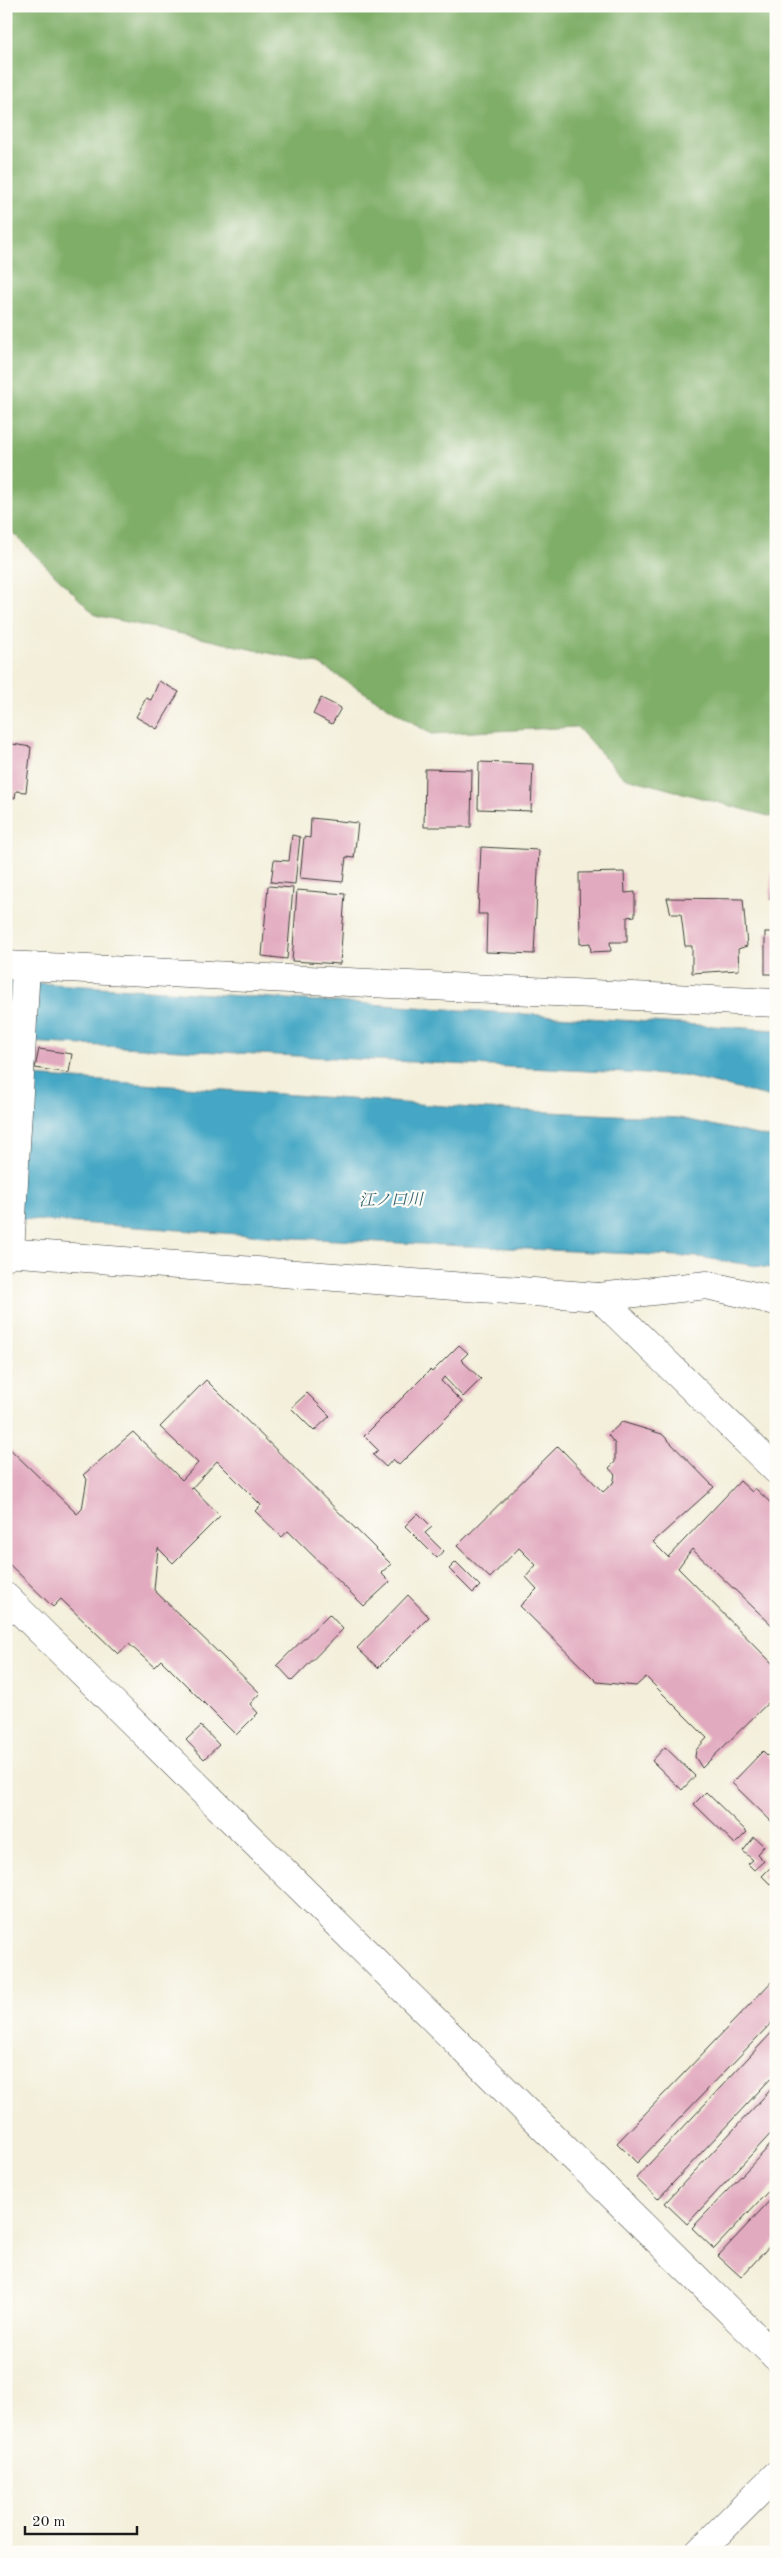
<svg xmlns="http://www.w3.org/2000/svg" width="782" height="2558" font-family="'Old Standard TT','Noto Serif JP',serif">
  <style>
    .forest { fill: #7fae67; stroke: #4e6542 }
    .water { fill: #45a7c5; stroke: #306270 }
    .building { fill: #e2aabf }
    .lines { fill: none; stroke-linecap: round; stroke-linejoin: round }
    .minor-casing { stroke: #3c3c38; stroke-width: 29 }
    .minor { stroke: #fff; stroke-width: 28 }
    .labels { text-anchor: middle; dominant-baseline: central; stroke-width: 4.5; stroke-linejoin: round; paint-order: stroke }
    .water-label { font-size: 16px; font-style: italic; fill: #306270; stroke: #fdfcf7 }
  </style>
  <rect width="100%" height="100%" fill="#fdfcf7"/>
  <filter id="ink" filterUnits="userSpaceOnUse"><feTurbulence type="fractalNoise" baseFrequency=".02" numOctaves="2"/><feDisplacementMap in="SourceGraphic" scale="10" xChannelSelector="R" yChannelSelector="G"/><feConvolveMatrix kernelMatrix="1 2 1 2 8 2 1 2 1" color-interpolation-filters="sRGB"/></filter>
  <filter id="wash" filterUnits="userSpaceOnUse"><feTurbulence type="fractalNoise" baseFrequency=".0096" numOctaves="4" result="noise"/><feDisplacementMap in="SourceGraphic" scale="20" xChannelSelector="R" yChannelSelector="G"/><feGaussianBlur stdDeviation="1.12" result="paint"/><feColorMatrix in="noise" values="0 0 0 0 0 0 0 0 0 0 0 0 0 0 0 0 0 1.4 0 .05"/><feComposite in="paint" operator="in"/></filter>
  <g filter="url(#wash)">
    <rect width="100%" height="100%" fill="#f3efda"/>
    <polygon class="forest" points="6,6 776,6 776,818 623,777 577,727 431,734 319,664 95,615 6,526"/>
    <g class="water">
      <polygon points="6,981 776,1030 776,1098 684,1076 6,1041"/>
      <polygon points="6,1074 486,1109 679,1118 776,1139 776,1269 698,1257 294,1238 6,1218"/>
    </g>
    <g id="blocks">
      <g class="building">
        <polygon points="159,681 179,692 157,729 136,717 146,698 151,700"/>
        <polygon points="321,698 341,708 332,724 313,714"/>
        <polygon points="6,743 31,747 26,792 16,791 15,798 6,797"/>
        <polygon points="479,762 533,764 531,811 478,809"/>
        <polygon points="425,769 472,770 471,827 424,827"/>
        <polygon points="311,818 358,823 354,858 346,857 343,882 300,878 304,837 310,838"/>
        <polygon points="292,835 300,837 295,884 271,882 274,860 289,861"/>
        <polygon points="774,845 776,845 776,912 773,912 774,900 770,900"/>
        <polygon points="481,847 539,850 534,954 486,952 487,914 478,914"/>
        <polygon points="624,872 625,893 635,892 635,916 627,917 627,942 610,942 611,951 591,952 590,943 580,944 579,873"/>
        <polygon points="268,886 293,888 287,959 262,956"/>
        <polygon points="297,890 345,894 340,964 292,961"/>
        <polygon points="667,898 743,899 747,946 738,949 739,970 692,973 692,946 685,946 681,914 671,914"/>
        <rect x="765" y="932" width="11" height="42"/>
        <polygon points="39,1049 72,1054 69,1073 35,1068"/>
        <polygon points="459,1345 468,1353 461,1360 481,1379 463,1397 444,1377 441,1381 462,1402 399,1465 393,1459 386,1467 373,1455 378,1450 364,1436 430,1370 432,1372"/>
        <polygon points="206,1380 391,1564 381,1573 390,1582 364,1606 288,1531 282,1537 255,1511 261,1505 217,1461 191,1489 193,1488 220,1516 173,1563 158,1548 154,1590 260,1693 250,1704 258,1713 236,1735 161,1660 154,1667 129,1644 118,1654 61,1599 53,1607 6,1561 6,1445 77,1514 82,1509 87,1479 83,1475 133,1432 182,1480 198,1463 160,1427"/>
        <polygon points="307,1393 330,1416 314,1431 291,1408"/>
        <polygon points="622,1422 662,1434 714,1487 653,1542 668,1557 740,1481 752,1492 755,1488 776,1508 776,1629 692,1549 678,1568 776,1667 776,1695 702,1768 695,1757 696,1750 707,1738 646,1677 636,1686 597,1682 520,1606 537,1589 526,1577 536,1565 519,1548 490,1578 457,1546 558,1446 603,1492 613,1483 615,1475 609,1468 615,1462 615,1444 608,1435"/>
        <polygon points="418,1513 432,1527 425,1533 443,1551 437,1558 405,1526"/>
        <polygon points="456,1562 480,1586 473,1593 449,1569"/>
        <polygon points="408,1595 429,1617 378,1668 357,1648"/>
        <polygon points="329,1614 343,1629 292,1681 277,1665"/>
        <polygon points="201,1726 219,1745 204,1759 186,1740"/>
        <polygon points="665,1747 695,1776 682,1790 652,1761"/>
        <polygon points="763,1751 776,1764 776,1826 732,1783"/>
        <polygon points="706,1792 747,1832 735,1844 694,1804"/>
        <polygon points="754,1837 764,1846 757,1854 764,1861 754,1870 748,1864 753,1860 743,1851"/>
        <polygon points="772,1866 776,1869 776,1890 762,1876"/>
        <polygon points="776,1977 776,2018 637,2163 617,2143"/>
        <polygon points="776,2028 776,2073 658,2199 636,2178"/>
        <polygon points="776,2084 776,2128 687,2224 665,2203"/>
        <polygon points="776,2139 776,2183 714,2249 692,2228"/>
        <polygon points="776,2194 776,2239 741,2277 718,2256"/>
      </g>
    </g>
  </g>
  <g filter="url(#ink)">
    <use href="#blocks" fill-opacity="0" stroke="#3c3c38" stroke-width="1"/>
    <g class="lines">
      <g class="minor-casing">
        <g id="minor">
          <polyline points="6,965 776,1003"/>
          <polyline points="6,1252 599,1297 776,1470"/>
          <polyline points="6,1256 10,1253 26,967"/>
          <polyline points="599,1297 707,1285 776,1301"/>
          <polyline points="6,1597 776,2357"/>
          <polyline points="699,2552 776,2475"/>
        </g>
      </g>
      <use href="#minor" class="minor"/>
    </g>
  </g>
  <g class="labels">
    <g class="water-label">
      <text transform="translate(391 1201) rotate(-1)">江ノ口川</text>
    </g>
  </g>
  <rect width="782" height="2558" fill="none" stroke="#fdfcf7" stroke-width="25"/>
  <path d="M25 2526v8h112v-8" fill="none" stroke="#1c1c1c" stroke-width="2.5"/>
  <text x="32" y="2526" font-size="15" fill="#1c1c1c" stroke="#fdfcf7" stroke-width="4" paint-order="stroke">20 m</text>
</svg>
